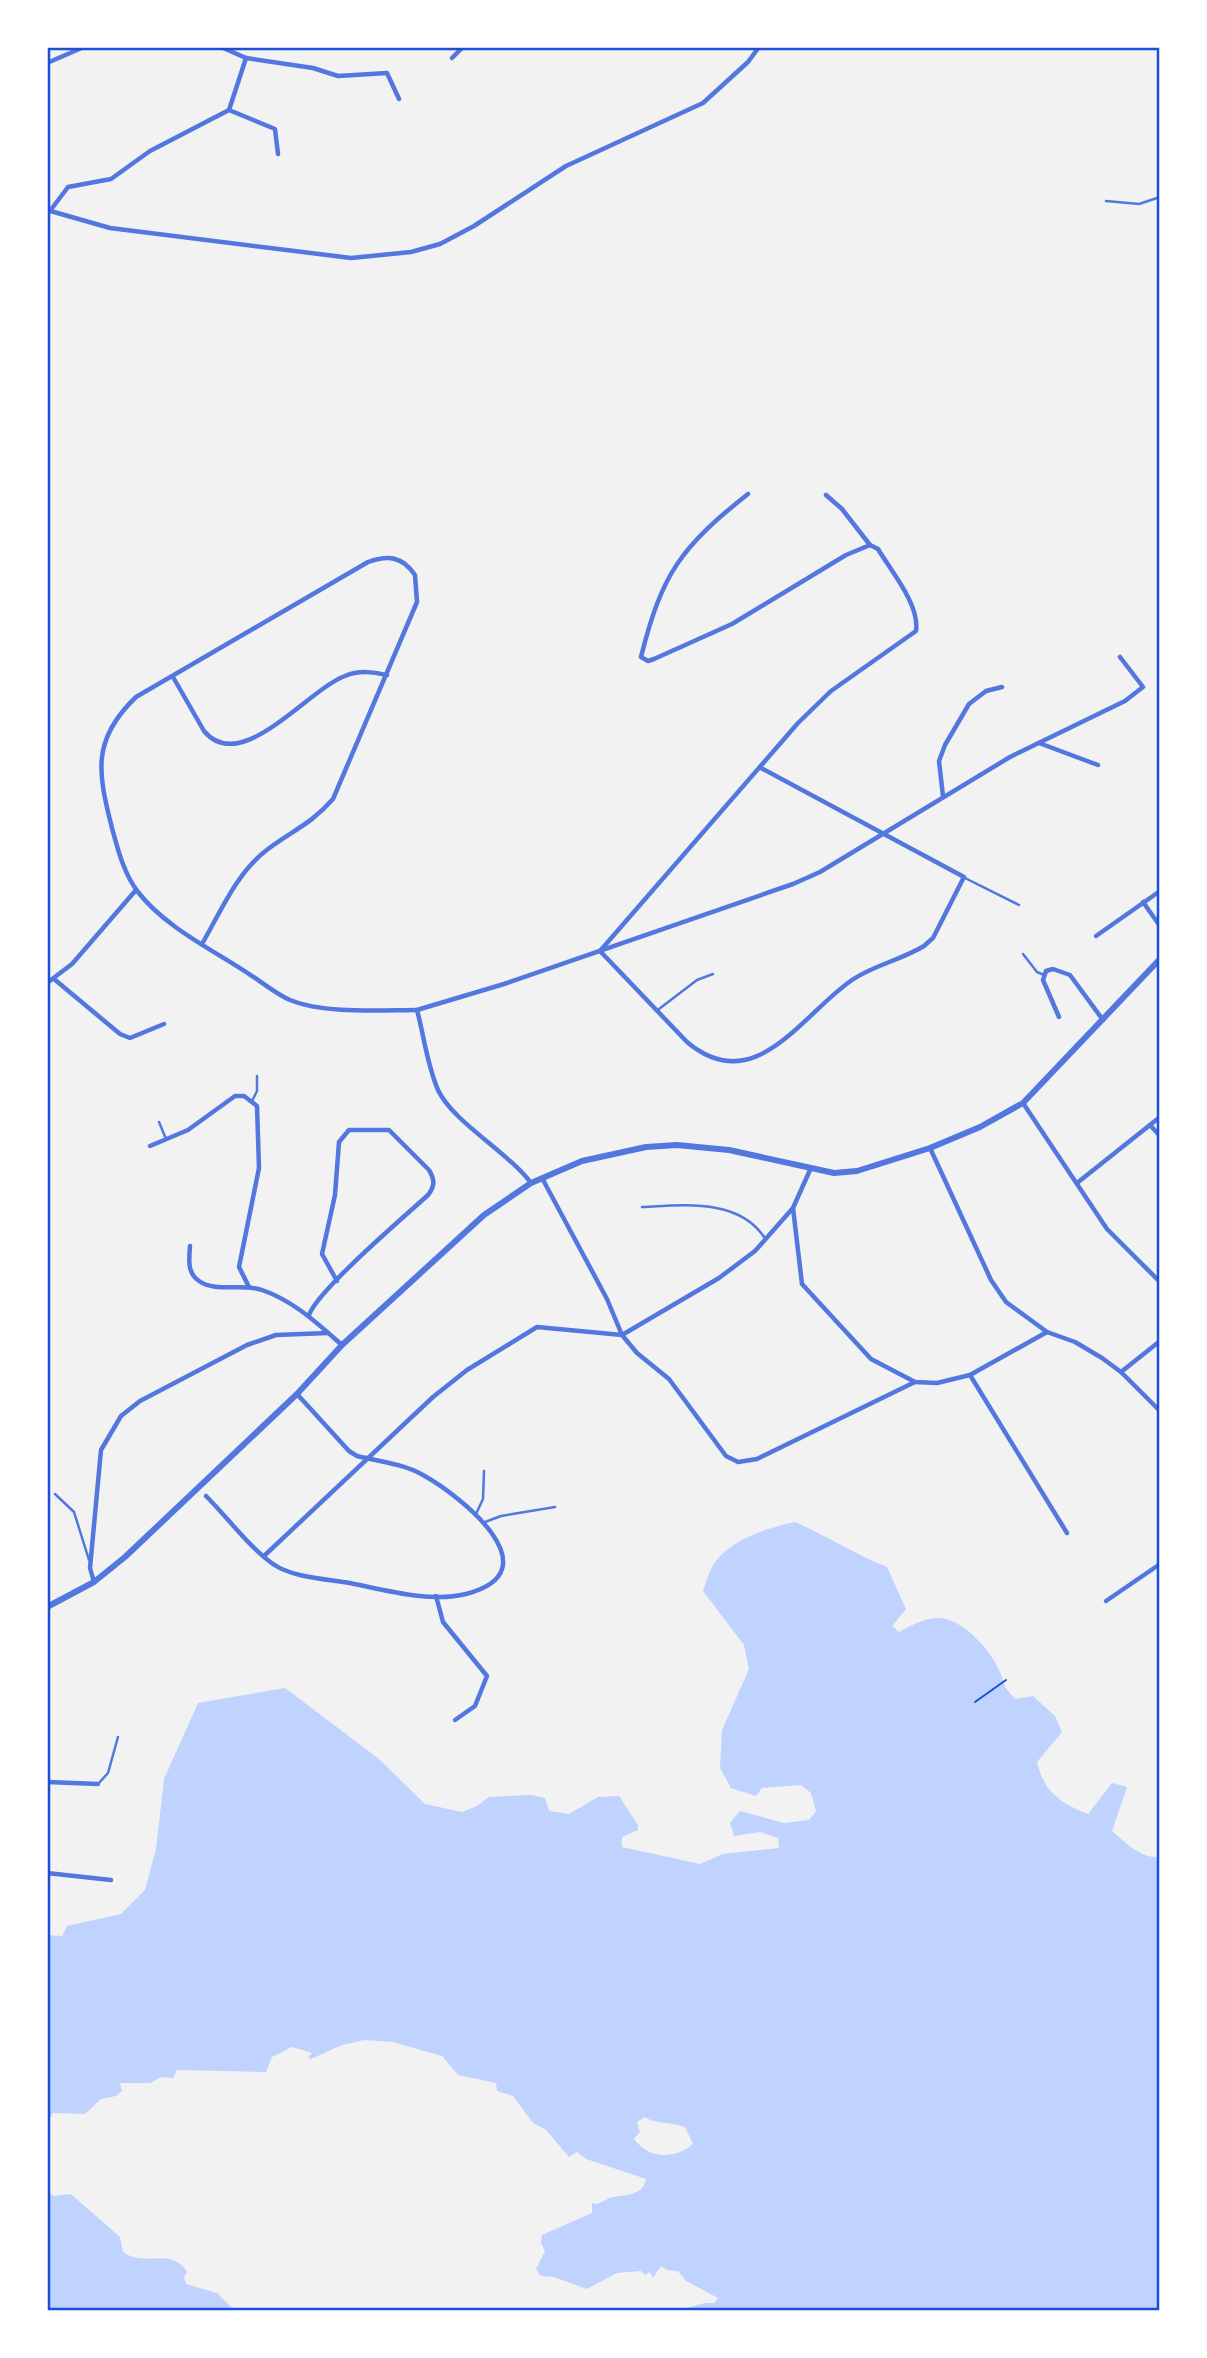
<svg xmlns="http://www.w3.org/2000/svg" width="1207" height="2358" font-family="Signika,sans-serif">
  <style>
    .water { fill: #bfd3fe; fill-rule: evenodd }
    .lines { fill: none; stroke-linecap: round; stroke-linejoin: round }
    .path { stroke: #1d4ed8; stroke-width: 2 }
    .service { stroke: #5277de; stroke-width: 2.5 }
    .minor { stroke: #5277de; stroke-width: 4.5 }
    .tertiary { stroke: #5277de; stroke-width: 6 }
    .neatline { fill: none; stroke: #1d4ed8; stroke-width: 2.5 }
  </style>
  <rect width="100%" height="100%" fill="#f2f2f2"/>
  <g class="water">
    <path d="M795,1522c32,14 59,32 92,45l19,42 -14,17 7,6c13,-7 31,-17 47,-13 22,6 45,32 54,53 6,15 3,15 16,27l17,-3 22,20 7,16 -25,30c7,30 23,41 51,52l24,-31 15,4 -15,44c13,11 29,28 48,26v454h-485l30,-8h9l4,-5 -32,-17 -8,-10 -11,-1 -6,-4 -8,12 -3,-6 -5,3 -4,-4 -24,2 -30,16 -33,-12 -13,-1 -5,-7 9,-18 -4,-8 1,-8 50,-22v-10l5,1c5,-2 11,-6 16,-7 14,-2 30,-2 33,-18l-60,-20 -9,-7 -8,5 -23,-27 -13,-7 -20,-27 -16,-5 -1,-8 -38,-8 -16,-19 -49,-14 -29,-2 -22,5 -31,14 -3,-2 4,-4 -20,-6 -20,10 -6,15 -89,-2 -4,8 -12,-1 -11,6h-30l2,8 -6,5 -15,3 -16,15 -32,-1 -6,10v-188l15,1 5,-10 54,-12 24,-24 11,-41 8,-70 34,-76 87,-15 94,71 46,45 37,8 15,-6 12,-9 43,-2 13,3 4,13 20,3 29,-17 21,-1 19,29v5l-16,7v10l78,17 23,-10 56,-6 -1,-10 -18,-6 -26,4 -4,-13 10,-12 44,12 25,-3 7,-9 -5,-18 -10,-8 -39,3 -6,8 -25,-8 -11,-20 2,-38 27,-61 -5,-24 -41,-54c3,-8 6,-19 10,-26 17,-26 54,-37 82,-43zM645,2117c9,7 27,5 40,10l8,17c-18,15 -43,16 -59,-5l6,-7 -3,-10z"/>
    <path d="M47,2191l6,5 18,-2 49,43 3,15c21,16 49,-6 64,20l-3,5 2,7 31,9 18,18h-188z"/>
  </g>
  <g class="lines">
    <polyline class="path" points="975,1702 1006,1680"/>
    <g class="service">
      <polyline points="1106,201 1139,204 1160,197"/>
      <polyline points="965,878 1019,905"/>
      <polyline points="1023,954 1037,972 1044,975"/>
      <polyline points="659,1009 697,980 713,974"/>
      <polyline points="252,1101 257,1091 257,1076"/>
      <polyline points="159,1122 166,1139"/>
      <path d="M642,1207c43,-2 99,-9 124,33"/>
      <polyline points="55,1494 74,1512 89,1560"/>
      <polyline points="476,1514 483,1499 484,1471"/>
      <polyline points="485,1522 501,1516 555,1507"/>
      <polyline points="98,1784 108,1773 118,1737"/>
    </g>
    <g class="minor">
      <polyline points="221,47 246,58 313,68 338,76 387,73 399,99"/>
      <polyline points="246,58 229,110 275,129 278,154"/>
      <polyline points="452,58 463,47"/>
      <polyline points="47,63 84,47"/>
      <polyline points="47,210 110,228 351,258 411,252 440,244 474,226 566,166 703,103 748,62 759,47"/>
      <polyline points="50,211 68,187 111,179 150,151 229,110"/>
      <path d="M748,494c-67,53 -86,79 -107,163l7,4 6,-2 78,-35 114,-69 24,-10 8,4c13,22 42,56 38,82l-85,60 -33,32 -198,228 87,91c68,57 114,-27 165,-62 22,-15 49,-20 72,-34l9,-8 31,-61 -203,-109"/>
      <polyline points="826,495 842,509 870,545"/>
      <path d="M173,677l31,54c37,45 103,-41 141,-55 14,-6 28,-4 42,-1"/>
      <polyline points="1039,743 1098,765"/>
      <polyline points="943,796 939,761 945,745 969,704 986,691 1002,687"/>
      <polyline points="1143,902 1160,926"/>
      <polyline points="1096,936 1160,891"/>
      <path d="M202,944c19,-33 35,-72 66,-95 25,-19 42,-24 65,-50l84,-197 -2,-27c-13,-19 -27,-20 -47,-13l-232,135c-45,43 -38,76 -24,131 6,22 12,46 26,64 27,35 75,58 111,82 13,8 27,20 41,26 34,14 91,10 127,10"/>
      <polyline points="54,979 120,1034 130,1038 164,1024"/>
      <polyline points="47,983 72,964 136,890"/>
      <polyline points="1059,1017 1043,980 1046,971 1053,969 1070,975 1103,1020"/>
      <polyline points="1023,1103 1107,1229 1160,1282"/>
      <polyline points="1150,1125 1160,1136"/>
      <polyline points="150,1146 188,1130 235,1096 244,1096 257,1106 259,1168 239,1267 249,1287"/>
      <polyline points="930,1148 991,1280 1006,1302 1047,1332 1075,1342 1102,1358 1121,1372 1160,1411"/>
      <polyline points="810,1170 793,1208 802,1284 871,1359 915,1382 937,1383 970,1375 1047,1332"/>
      <polyline points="542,1178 607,1299 622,1335 637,1353 669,1379 726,1456 738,1462 757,1459 915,1382"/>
      <path d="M531,1183c-23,-31 -78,-61 -93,-93 -11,-25 -14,-54 -21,-80l87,-26 289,-100 27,-12 190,-115 115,-56 18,-14 -23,-30"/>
      <polyline points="1077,1183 1160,1117"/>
      <path d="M190,1246c-1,13 -3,27 9,35 17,12 44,2 63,9 32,11 56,34 80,55"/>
      <path d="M309,1315c9,-25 94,-97 119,-120 7,-9 7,-15 1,-25l-40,-40h-40l-10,12 -4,53 -13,59 15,27"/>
      <polyline points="1121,1372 1160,1341"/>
      <polyline points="970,1375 1067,1533"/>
      <path d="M206,1496c22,22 42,50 67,68 20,14 54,15 77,19 35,7 80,20 116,11 89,-23 -5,-98 -43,-119 -19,-11 -45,-14 -66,-19l-8,-5 -52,-57"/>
      <polyline points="264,1556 433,1397 467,1370 537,1327 622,1335 719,1278 755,1251 793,1208"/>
      <polyline points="94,1582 90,1568 101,1450 121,1416 140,1401 247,1345 276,1335 328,1333"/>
      <polyline points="436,1596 443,1622 487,1676 475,1706 455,1720"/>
      <polyline points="1106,1601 1160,1564"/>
      <polyline points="1159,1703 1160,1702"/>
      <polyline points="47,1782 98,1784"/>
      <polyline points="47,1873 111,1880"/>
    </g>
    <polyline class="tertiary" points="47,1607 94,1582 125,1557 297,1394 342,1345 484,1215 531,1183 582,1161 646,1147 677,1145 729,1150 834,1173 857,1171 930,1148 980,1127 1023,1103 1160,959"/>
  </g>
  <rect width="1207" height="2358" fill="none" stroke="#ffffff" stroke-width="98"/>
  <rect x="49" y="49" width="1109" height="2260" class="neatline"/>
</svg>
